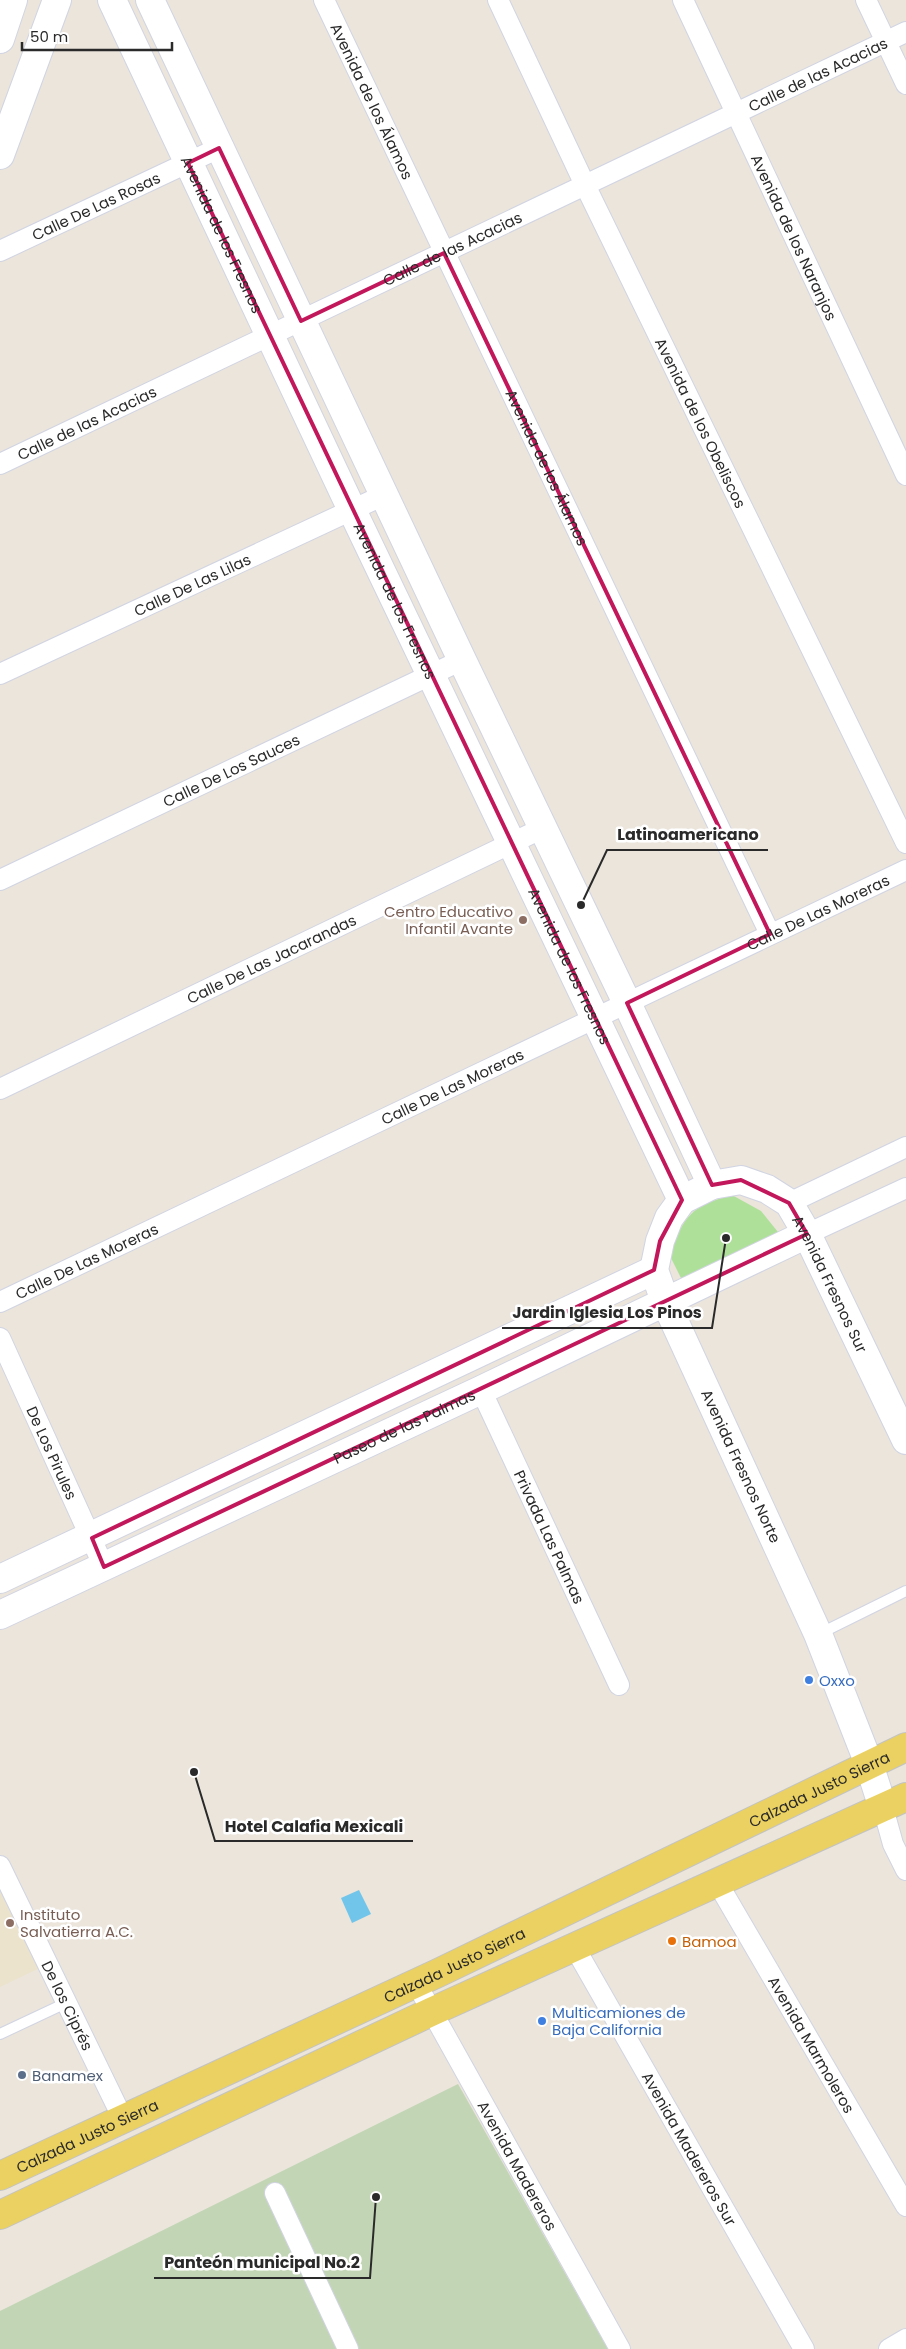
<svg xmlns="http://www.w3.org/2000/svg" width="906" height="2349" font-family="Poppins,sans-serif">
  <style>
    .education { fill: #ece3cc }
    .green { fill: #afe09a }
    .cemetery { fill: #c2d5b4 }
    .water { fill: #72c5ea }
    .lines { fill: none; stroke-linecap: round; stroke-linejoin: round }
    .lane-casing { stroke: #d1d4e2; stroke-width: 12 }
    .street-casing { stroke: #d1d4e2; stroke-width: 22 }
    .secondary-casing { stroke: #d1d4e2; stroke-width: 30 }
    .primary-casing { stroke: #c3c3c3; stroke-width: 30 }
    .lane { stroke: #fff; stroke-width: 10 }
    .street { stroke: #fff; stroke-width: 20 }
    .secondary { stroke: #fff; stroke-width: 28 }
    .primary { stroke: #ebd161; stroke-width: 28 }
    .marked { fill: none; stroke: #c2185b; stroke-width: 4; stroke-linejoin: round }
    .education-dot { fill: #8d6e63; stroke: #fff; stroke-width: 2 }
    .shop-dot { fill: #3f7fe0; stroke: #fff; stroke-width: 2 }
    .food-dot { fill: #e8710a; stroke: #fff; stroke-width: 2 }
    .service-dot { fill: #5c6f8a; stroke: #fff; stroke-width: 2 }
    .labels { text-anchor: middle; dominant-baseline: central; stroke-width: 5; stroke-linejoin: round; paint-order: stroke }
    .street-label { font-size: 15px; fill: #2a2a2a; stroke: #fff }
    .education-label { font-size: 15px; fill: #785e54; stroke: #fff; text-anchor: end }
    .shop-label { font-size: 15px; fill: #366cbe; stroke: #fff; text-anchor: start }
    .food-label { font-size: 15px; fill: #c56008; stroke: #fff; text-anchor: start }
    .service-label { font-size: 15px; fill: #4e5e75; stroke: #fff; text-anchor: start }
    .leader { fill: none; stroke: #2a2a2a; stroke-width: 2 }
    .callout-dot { fill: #2a2a2a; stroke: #fff; stroke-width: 2 }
    .callout-label { font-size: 16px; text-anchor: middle; font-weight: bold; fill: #2a2a2a; stroke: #fff; stroke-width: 5; stroke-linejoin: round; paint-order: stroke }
  </style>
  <rect width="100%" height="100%" fill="#ebe5dc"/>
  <polygon class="education" points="0,1878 42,1967 0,1987"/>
  <path class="green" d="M732,1195l29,16 17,21 -5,13 -91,35 -13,-26c16,-38 21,-48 63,-59z"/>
  <polygon class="cemetery" points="458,2084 608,2349 0,2349 0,2311"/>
  <polygon class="water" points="359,1890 371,1914 352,1923 341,1898"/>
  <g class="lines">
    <g class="lane-casing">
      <g id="lane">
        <polyline points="819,1634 906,1591"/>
        <polyline points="0,2034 66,2003"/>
      </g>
    </g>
    <g class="street-casing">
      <g id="street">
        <path id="s1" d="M324,0l446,934"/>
        <path id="s2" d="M498,0l87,185 321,658"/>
        <path id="s3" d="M683,0l223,475"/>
        <polyline points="866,0 906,84"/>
        <path id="s4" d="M0,251l219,-103"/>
        <path id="s5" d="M0,464l906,-432"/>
        <path id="s6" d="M0,674l384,-179"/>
        <path id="s7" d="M0,880l462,-220"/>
        <path id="s8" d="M0,1089l543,-261"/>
        <polyline points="789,1203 906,1147"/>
        <polyline points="807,1234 906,1188"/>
        <path id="s9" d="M0,1302l906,-432"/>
        <path id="s10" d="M0,1338l104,229"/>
        <path id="s11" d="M481,1390l138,295"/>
        <polyline points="883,1808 893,1844 906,1870"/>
        <path id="s12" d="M0,1866l123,253"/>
        <path id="s13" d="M717,1882l189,324"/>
        <path id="s14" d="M575,1948l229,401"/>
        <path id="s15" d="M416,1983l204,366"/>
        <polyline points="275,2193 348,2349"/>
        <polyline points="889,2349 906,2339"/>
      </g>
    </g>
    <g class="secondary-casing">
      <g id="secondary">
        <path id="s16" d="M112,0l240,510 330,690"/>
        <polyline points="150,0 462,660 627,1003 712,1185"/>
        <polyline points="0,39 13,0"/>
        <polyline points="0,155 57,0"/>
        <polyline points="0,1579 654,1270"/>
        <path id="s17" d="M0,1615l481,-225 326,-156"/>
        <path id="s18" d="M883,1808l-14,-44 -51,-130 -153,-333 -11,-31 6,-29 9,-23 13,-18 30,-15 29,-5 26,9 22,14 18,31 99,206"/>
      </g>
    </g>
    <g class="primary-casing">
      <g id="primary">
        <path id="s19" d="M0,2176l438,-203 468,-226"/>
        <polyline points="0,2215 431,2012 906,1797"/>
      </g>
    </g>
    <use href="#lane" class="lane"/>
    <use href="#street" class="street"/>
    <use href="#secondary" class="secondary"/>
    <use href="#primary" class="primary"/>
  </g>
  <path class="marked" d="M219,148l82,173 143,-68 326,681 -143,69 85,182 29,-5 48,23 18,31 -703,333 -12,-29 562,-268 6,-29 22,-41 -494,-1037z"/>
  <g class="education-dot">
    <circle cx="523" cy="920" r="5"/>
    <circle cx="10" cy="1923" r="5"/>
  </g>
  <g class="shop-dot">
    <circle cx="809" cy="1680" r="5"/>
    <circle cx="542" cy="2021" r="5"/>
  </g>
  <circle class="food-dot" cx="672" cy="1941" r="5"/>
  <circle class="service-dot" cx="22" cy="2075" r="5"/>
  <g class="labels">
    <g class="street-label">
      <text stroke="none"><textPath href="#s5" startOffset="906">Calle de las Acacias</textPath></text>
      <text stroke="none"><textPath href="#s1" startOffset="112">Avenida de los Álamos</textPath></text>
      <text stroke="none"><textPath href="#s4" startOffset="106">Calle De Las Rosas</textPath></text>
      <text stroke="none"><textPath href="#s16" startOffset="259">Avenida de los Fresnos</textPath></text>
      <text stroke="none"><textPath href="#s3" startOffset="262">Avenida de los Naranjos</textPath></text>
      <text stroke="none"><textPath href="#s5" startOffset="501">Calle de las Acacias</textPath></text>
      <text stroke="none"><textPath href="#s2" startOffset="469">Avenida de los Obeliscos</textPath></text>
      <text stroke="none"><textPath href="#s5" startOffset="96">Calle de las Acacias</textPath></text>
      <text stroke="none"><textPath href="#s1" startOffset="518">Avenida de los Álamos</textPath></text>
      <text stroke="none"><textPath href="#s6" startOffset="212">Calle De Las Lilas</textPath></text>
      <text stroke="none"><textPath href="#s16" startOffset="664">Avenida de los Fresnos</textPath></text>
      <text stroke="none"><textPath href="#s7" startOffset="256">Calle De Los Sauces</textPath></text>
      <text stroke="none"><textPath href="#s9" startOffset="906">Calle De Las Moreras</textPath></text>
      <text stroke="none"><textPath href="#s8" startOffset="301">Calle De Las Jacarandas</textPath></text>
      <text stroke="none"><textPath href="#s16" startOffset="1069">Avenida de los Fresnos</textPath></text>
      <text stroke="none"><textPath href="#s9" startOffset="501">Calle De Las Moreras</textPath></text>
      <text stroke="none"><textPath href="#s9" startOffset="96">Calle De Las Moreras</textPath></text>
      <text stroke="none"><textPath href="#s18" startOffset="869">Avenida Fresnos Sur</textPath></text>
      <text stroke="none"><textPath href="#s17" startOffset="446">Paseo de las Palmas</textPath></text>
      <text stroke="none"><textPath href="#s10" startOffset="126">De Los Pirules</textPath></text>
      <text transform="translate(741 1466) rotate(65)">Avenida Fresnos Norte</text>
      <text stroke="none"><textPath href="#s11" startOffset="162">Privada Las Palmas</textPath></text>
      <text stroke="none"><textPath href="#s19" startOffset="906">Calzada Justo Sierra</textPath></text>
      <text stroke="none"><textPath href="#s19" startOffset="501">Calzada Justo Sierra</textPath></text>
      <text stroke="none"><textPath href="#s12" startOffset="155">De los Ciprés</textPath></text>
      <text stroke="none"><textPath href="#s13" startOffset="188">Avenida Marmoleros</textPath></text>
      <text stroke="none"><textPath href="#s19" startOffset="96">Calzada Justo Sierra</textPath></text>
      <text stroke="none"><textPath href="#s14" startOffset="231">Avenida Madereros Sur</textPath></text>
      <text stroke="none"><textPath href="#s15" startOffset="209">Avenida Madereros</textPath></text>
    </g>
    <g class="education-label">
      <text x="513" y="911">Centro Educativo<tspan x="513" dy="17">Infantil Avante</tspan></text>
      <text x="20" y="1914" text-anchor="start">Instituto<tspan x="20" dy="17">Salvatierra A.C.</tspan></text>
    </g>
    <g class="shop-label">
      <text x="819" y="1680">Oxxo</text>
      <text x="552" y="2012">Multicamiones de<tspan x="552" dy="17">Baja California</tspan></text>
    </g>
    <g class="food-label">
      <text x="682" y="1941">Bamoa</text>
    </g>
    <g class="service-label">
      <text x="32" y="2075">Banamex</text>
    </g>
  </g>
  <path class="leader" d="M581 905L607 850H768M726 1238L712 1328H502M194 1772L215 1841H413M376 2197L370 2278H154"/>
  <g class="callout-dot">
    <circle cx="581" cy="905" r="5"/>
    <circle cx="726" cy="1238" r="5"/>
    <circle cx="194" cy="1772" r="5"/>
    <circle cx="376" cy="2197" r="5"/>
  </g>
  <g class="callout-label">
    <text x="688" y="840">Latinoamericano</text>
    <text x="607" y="1318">Jardin Iglesia Los Pinos</text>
    <text x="314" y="1832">Hotel Calafia Mexicali</text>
    <text x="262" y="2268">Panteón municipal No.2</text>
  </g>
  <path d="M22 42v8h150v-8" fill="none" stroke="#2a2a2a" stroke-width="2.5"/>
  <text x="30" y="42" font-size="15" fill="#2a2a2a" stroke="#ffffff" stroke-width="4" paint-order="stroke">50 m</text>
</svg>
